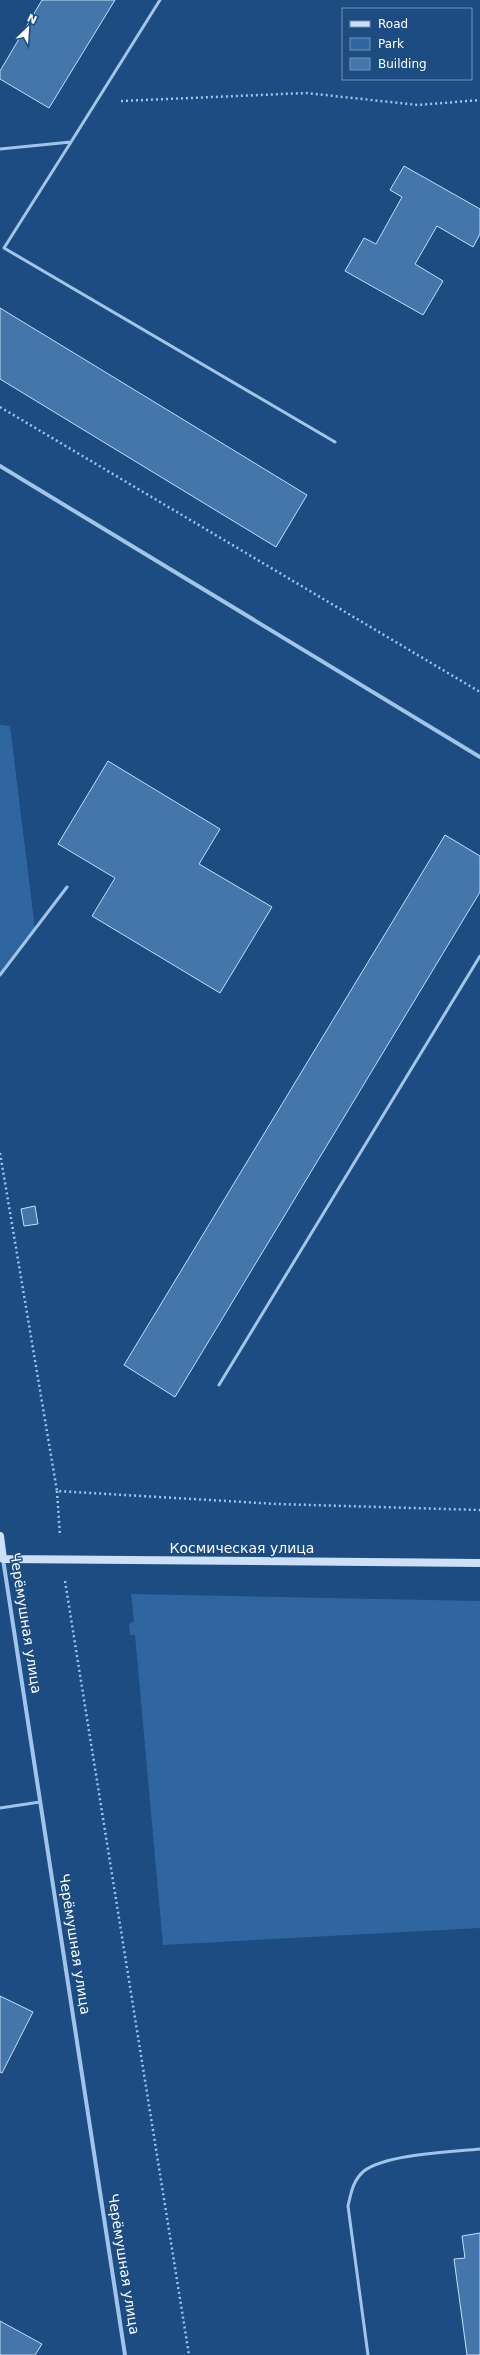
<svg xmlns="http://www.w3.org/2000/svg" width="480" height="2355" viewBox="0 0 480 2355" font-family="'DejaVu Sans',sans-serif">
	<style>
		.green { fill: #2f66a0 }
		.building { fill: #4476ab; stroke: #c5def7 }
		.lines { fill: none; stroke-linecap: round; stroke-linejoin: round }
		.path { stroke: #a1c4ea; stroke-width: 2.5; stroke-dasharray: 2 3; stroke-linecap: butt }
		.lane { stroke: #a1c4ea; stroke-width: 3 }
		.street { stroke: #a1c4ea; stroke-width: 4 }
		.secondary { stroke: #cce0f7; stroke-width: 8 }
		.labels { text-anchor: middle; stroke-width: 3; stroke-linejoin: round; paint-order: stroke }
		.street-label { font-size: 14px; fill: #fff; stroke: #1c4c82 }
	</style>
	<rect width="100%" height="100%" fill="#1c4c82"/>
	<!-- green -->
	<path class="green" d="M 0,725 L 10,726 L 35,929 L 0,975 Z
		M 131,1594 L 480,1601 L 480,1928 L 163,1945 L 135,1635 L 130,1635 L 129,1624 L 134,1621 Z"/>
	<!-- building -->
	<path class="building" d="M 42,0 L 115,0 L 49,108 L 0,79 L 0,71 Z
		M 404,166 L 480,209 L 480,234 L 473,247 L 437,226 L 415,264 L 443,281 L 423,315 L 345,271 L 364,238 L 376,244 L 402,197 L 390,190 Z
		M 0,308 L 307,495 L 276,547 L 0,379 Z
		M 108,761 L 220,829 L 199,864 L 272,907 L 220,993 L 92,916 L 115,878 L 58,844 Z
		M 445,835 L 480,856 L 480,892 L 175,1397 L 124,1365 Z
		M 35,1206 L 38,1224 L 24,1226 L 21,1209 Z
		M 0,1996 L 33,2012 L 2,2073 L 0,2072 Z
		M 480,2233 L 480,2355 L 467,2355 L 454,2259 L 465,2258 L 462,2236 Z
		M 0,2321 L 42,2344 L 35,2355 L 0,2355 Z"/>
	<g class="lines">
		<!-- path -->
		<path class="path" d="M 121,101 L 306,93 L 418,105 L 480,100
			M 0,407 L 480,692
			M 0,1153 L 57,1491 L 277,1504 L 480,1510
			M 57,1491 L 60,1536
			M 65,1581 L 189,2355"/>
		<!-- lane -->
		<path class="lane" d="M 71,142 L 4,248 L 335,442
			M 0,149 L 71,142 L 160,0
			M 0,975 L 67,887
			M 219,1385 L 480,956
			M 0,1808 L 40,1802
			M 368,2355 L 348,2206 C 351,2193 353,2180 364,2171 C 386,2154 451,2152 480,2149"/>
		<!-- street -->
		<path class="street" d="M 0,466 L 480,757
			M 3,1559 L 125,2355"/>
		<!-- secondary -->
		<path class="secondary" d="M 0,1536 L 3,1559 L 480,1563"/>
	</g>
	<g class="labels">
		<!-- street labels -->
		<g class="street-label">
			<text x="242" y="1553">Космическая улица</text>
			<text transform="translate(26 1623) rotate(81)" y="5">Черёмушная улица</text>
			<text transform="translate(75 1944) rotate(81)" y="5">Черёмушная улица</text>
			<text transform="translate(124 2264) rotate(81)" y="5">Черёмушная улица</text>
		</g>
	</g>
	<!-- legend -->
	<rect x="342" y="8" width="130" height="72" fill="#1c4c82" stroke="#7794b4"/>
	<rect x="350" y="21" width="20" height="6" fill="#cce0f7" stroke="#7794b4"/>
	<text x="378" y="28" font-size="12" fill="#ffffff">Road</text>
	<rect x="350" y="38" width="20" height="12" fill="#2f66a0" stroke="#7794b4"/>
	<text x="378" y="48" font-size="12" fill="#ffffff">Park</text>
	<rect x="350" y="58" width="20" height="12" fill="#4476ab" stroke="#7794b4"/>
	<text x="378" y="68" font-size="12" fill="#ffffff">Building</text>
	<!-- north arrow -->
	<g transform="translate(28 28) rotate(25)" stroke="#1c4c82" stroke-width="3" paint-order="stroke">
	<path d="M0-3L7 15L0 10L-7 15Z" fill="#ffffff"/>
	<text y="-6" font-size="11" font-weight="bold" text-anchor="middle" fill="#ffffff">N</text>
	</g>
</svg>
